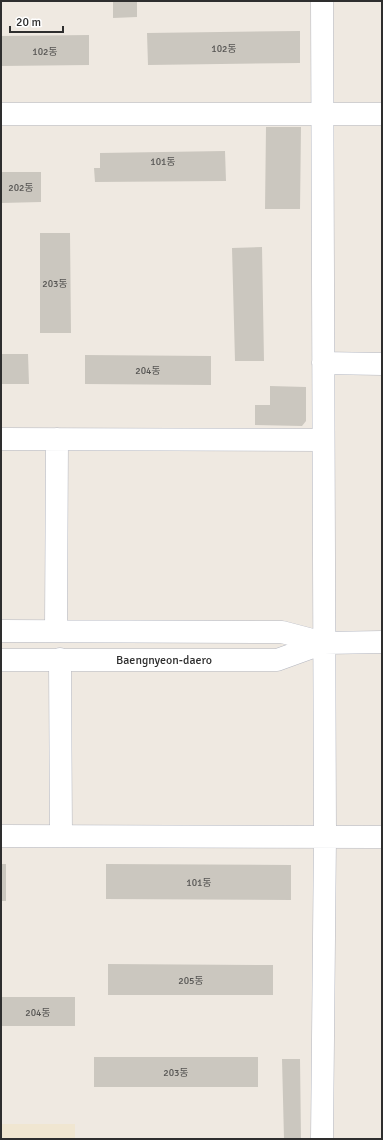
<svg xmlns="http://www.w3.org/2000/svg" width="383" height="1140" viewBox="0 0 383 1140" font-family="Signika,'Noto Sans KR',sans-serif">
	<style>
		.education { fill: #f0e6d1 }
		.building { fill: #cbc7bf }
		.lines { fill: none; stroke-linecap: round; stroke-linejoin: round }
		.minor-casing { stroke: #b4b7c1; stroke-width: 23 }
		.minor { stroke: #fff; stroke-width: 22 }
		.labels { text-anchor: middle; stroke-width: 3.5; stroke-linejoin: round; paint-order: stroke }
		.number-label { font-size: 10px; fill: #555452 }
		.street-label { font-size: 12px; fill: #2e2e2e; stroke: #fff }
	</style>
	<rect width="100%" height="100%" fill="#efe9e1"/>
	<!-- education -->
	<path class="education" d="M 1,1124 L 75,1124 L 75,1139 L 1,1139 Z"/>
	<!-- building -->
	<path class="building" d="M 113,1 L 137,1 L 137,17 L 113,18 Z
		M 300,31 L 300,63 L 148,65 L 147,33 Z
		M 89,35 L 89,65 L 1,66 L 1,36 Z
		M 266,127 L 301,127 L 300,209 L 265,209 Z
		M 225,151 L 226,181 L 95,182 L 94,168 L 100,168 L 100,153 Z
		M 1,172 L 41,172 L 41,202 L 1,203 Z
		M 40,233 L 70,233 L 71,333 L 40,333 Z
		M 262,247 L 264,361 L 235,361 L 232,248 Z
		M 1,354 L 28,354 L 29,384 L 1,384 Z
		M 85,355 L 211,356 L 211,385 L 85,384 Z
		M 270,386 L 306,387 L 306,421 L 302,426 L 255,425 L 255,405 L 270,405 Z
		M 1,864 L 6,864 L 6,901 L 1,901 Z
		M 106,864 L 291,865 L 291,900 L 106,899 Z
		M 108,964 L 273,965 L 273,995 L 108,995 Z
		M 1,997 L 75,997 L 75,1026 L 1,1026 Z
		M 94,1057 L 258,1057 L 258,1087 L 94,1087 Z
		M 282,1059 L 300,1059 L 301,1139 L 284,1139 Z"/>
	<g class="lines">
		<defs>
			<path id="minor" d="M 1,114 L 382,114
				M 323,363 L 382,364
				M 1,439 L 323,440
				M 56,630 L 57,439
				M 1,631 L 282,632 L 324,643 L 382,642
				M 60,659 L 61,836
				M 1,660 L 277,660 L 324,643
				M 1,836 L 382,837
				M 322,1139 L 325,837 L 322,1"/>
		</defs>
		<!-- minor casing -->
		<use href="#minor" class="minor-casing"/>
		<!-- minor -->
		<use href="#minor" class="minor"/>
	</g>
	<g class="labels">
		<!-- number labels -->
		<g class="number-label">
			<text x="224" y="52">102동</text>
			<text x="45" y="55">102동</text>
			<text x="163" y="165">101동</text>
			<text x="21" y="191">202동</text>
			<text x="55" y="287">203동</text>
			<text x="148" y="374">204동</text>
			<text x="199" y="886">101동</text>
			<text x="191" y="984">205동</text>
			<text x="38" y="1016">204동</text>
			<text x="176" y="1076">203동</text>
		</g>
		<!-- street labels -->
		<g class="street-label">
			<text x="164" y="664">Baengnyeon-daero</text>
		</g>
	</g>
	<!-- border -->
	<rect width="383" height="1140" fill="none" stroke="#2e2e2e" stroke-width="4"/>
	<!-- scale -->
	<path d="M10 26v6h53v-6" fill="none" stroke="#2e2e2e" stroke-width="2"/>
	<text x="16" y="26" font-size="12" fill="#2e2e2e" stroke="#ffffff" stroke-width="3" paint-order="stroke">20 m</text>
</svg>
